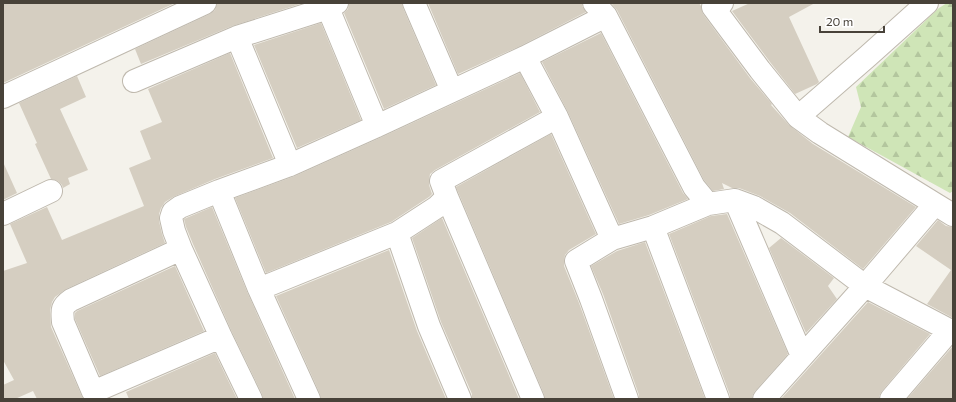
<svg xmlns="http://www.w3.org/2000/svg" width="956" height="402" viewBox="0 0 956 402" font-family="Commissioner,sans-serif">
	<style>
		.forest { fill: url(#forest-firs) }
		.building { fill: #d5cec1 }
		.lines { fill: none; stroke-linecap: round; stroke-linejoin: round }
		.minor-casing { stroke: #bfb9ae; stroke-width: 24 }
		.minor { stroke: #fff; stroke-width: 22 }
	</style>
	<defs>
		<pattern id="forest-firs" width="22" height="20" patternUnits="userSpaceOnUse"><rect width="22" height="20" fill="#cfe5b7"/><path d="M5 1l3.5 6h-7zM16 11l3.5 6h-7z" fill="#b3c69e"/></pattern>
	</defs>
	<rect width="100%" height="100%" fill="#f4f2eb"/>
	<!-- forest -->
	<path class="forest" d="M 947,3 L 953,3 L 953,191 L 950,193 L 848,137 L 861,107 L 856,87 L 939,8 Z"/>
	<!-- building -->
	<path class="building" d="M 3,3 L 175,3 L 3,83 Z
		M 217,3 L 303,3 L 232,26 L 141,64 L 135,49 L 210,14 L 215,10 Z
		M 349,3 L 402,3 L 403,8 L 436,85 L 384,109 L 344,13 L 348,9 Z
		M 428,3 L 582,3 L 582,6 L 586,12 L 520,46 L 458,74 Z
		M 611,3 L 699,3 L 701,6 L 703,14 L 750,78 L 772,104 L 771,105 L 789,125 L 813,144 L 916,207 L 863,269 L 790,213 L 760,196 L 739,188 L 732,188 L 722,183 L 724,189 L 713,191 L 704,180 L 617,10 Z
		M 750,3 L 815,3 L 789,17 L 819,82 L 817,84 L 795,94 L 770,62 L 732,11 Z
		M 321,23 L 361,120 L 297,148 L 254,45 Z
		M 601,33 L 683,193 L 688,199 L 649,215 L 619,224 L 568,112 L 542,62 Z
		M 230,53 L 273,158 L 215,179 L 173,197 L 165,202 L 161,208 L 159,214 L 159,221 L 162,234 L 165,243 L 66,289 L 55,297 L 52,302 L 50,310 L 51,327 L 83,399 L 37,399 L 33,391 L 15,399 L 3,399 L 3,385 L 14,380 L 3,360 L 3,271 L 27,263 L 10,224 L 47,207 L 62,240 L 144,206 L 129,168 L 151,159 L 140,131 L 162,122 L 148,89 Z
		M 520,73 L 540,112 L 435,170 L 430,174 L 429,180 L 429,185 L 432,194 L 429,197 L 391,222 L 266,273 L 235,198 L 295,176 L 382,137 Z
		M 77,76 L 86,97 L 60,109 L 88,170 L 68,178 L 70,184 L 63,188 L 62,185 L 58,181 L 51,179 L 35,144 L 37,143 L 19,103 Z
		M 551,134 L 596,234 L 569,250 L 565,255 L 564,260 L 564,266 L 579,303 L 614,399 L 545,399 L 544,394 L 456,187 Z
		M 3,162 L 17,193 L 3,200 Z
		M 212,207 L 248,294 L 295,399 L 263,399 L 262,394 L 232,332 L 193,244 L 186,227 L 184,219 Z
		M 727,214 L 788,354 L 755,391 L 752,396 L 752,399 L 730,399 L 730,395 L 669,234 L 711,216 Z
		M 442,218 L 519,399 L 472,399 L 472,394 L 441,322 L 412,238 Z
		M 938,220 L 946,226 L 953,227 L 953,318 L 927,304 L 951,270 L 916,246 Z
		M 781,238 L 834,278 L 828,286 L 837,299 L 806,333 L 769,248 Z
		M 645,242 L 705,399 L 639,399 L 639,395 L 603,294 L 591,266 L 617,251 Z
		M 389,250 L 417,331 L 446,399 L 321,399 L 320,394 L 276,296 Z
		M 175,266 L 204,331 L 100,376 L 75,319 L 75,313 L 77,311 Z
		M 868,302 L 930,334 L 882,391 L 879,396 L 879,399 L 781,399 Z
		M 953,346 L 953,399 L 907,399 Z
		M 215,353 L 237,399 L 129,399 L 126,392 Z"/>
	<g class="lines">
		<defs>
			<path id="minor" d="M 414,3 L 452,91
				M 722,3 L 713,7 L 760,70 L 798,117 L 820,133 L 935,204 L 953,215
				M 328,8 L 377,126
				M 606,16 L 694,187 L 708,204 L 735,200 L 754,207 L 782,223 L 865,286 L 935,204
				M 237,37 L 290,165
				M 525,57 L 606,16 L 594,3
				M 134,81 L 237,37 L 328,8 L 337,3
				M 3,97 L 205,3
				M 798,117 L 868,56 L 927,3
				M 219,191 L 180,207 L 173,212 L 171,218 L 174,231 L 181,249 L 71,300 C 61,307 62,310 63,322 L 93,392 L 221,337
				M 447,197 L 533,399
				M 735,200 L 802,356
				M 3,214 L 51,191
				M 653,227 L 718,399
				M 397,233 L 437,207 L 447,197 L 441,181 L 557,117
				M 612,239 L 653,227 L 708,204
				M 181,249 L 221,337 L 251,399
				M 259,289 L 397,233 L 429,326 L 460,399
				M 309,399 L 259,289 L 219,191 L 290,165 L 377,126 L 525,57 L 557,117 L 612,239 L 576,261 L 591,299 L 627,399
				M 764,399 L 865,286 L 953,332
				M 891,399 L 950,330"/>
		</defs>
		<!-- minor casing -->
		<use href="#minor" class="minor-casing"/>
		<!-- minor -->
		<use href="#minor" class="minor"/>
	</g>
	<!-- border -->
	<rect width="956" height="402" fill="none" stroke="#484239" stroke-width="8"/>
	<!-- scale -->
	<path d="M820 26v6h64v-6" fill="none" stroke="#484239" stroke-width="2"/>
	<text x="826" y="26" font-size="12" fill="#484239" stroke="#ffffff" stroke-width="3" paint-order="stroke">20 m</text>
</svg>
